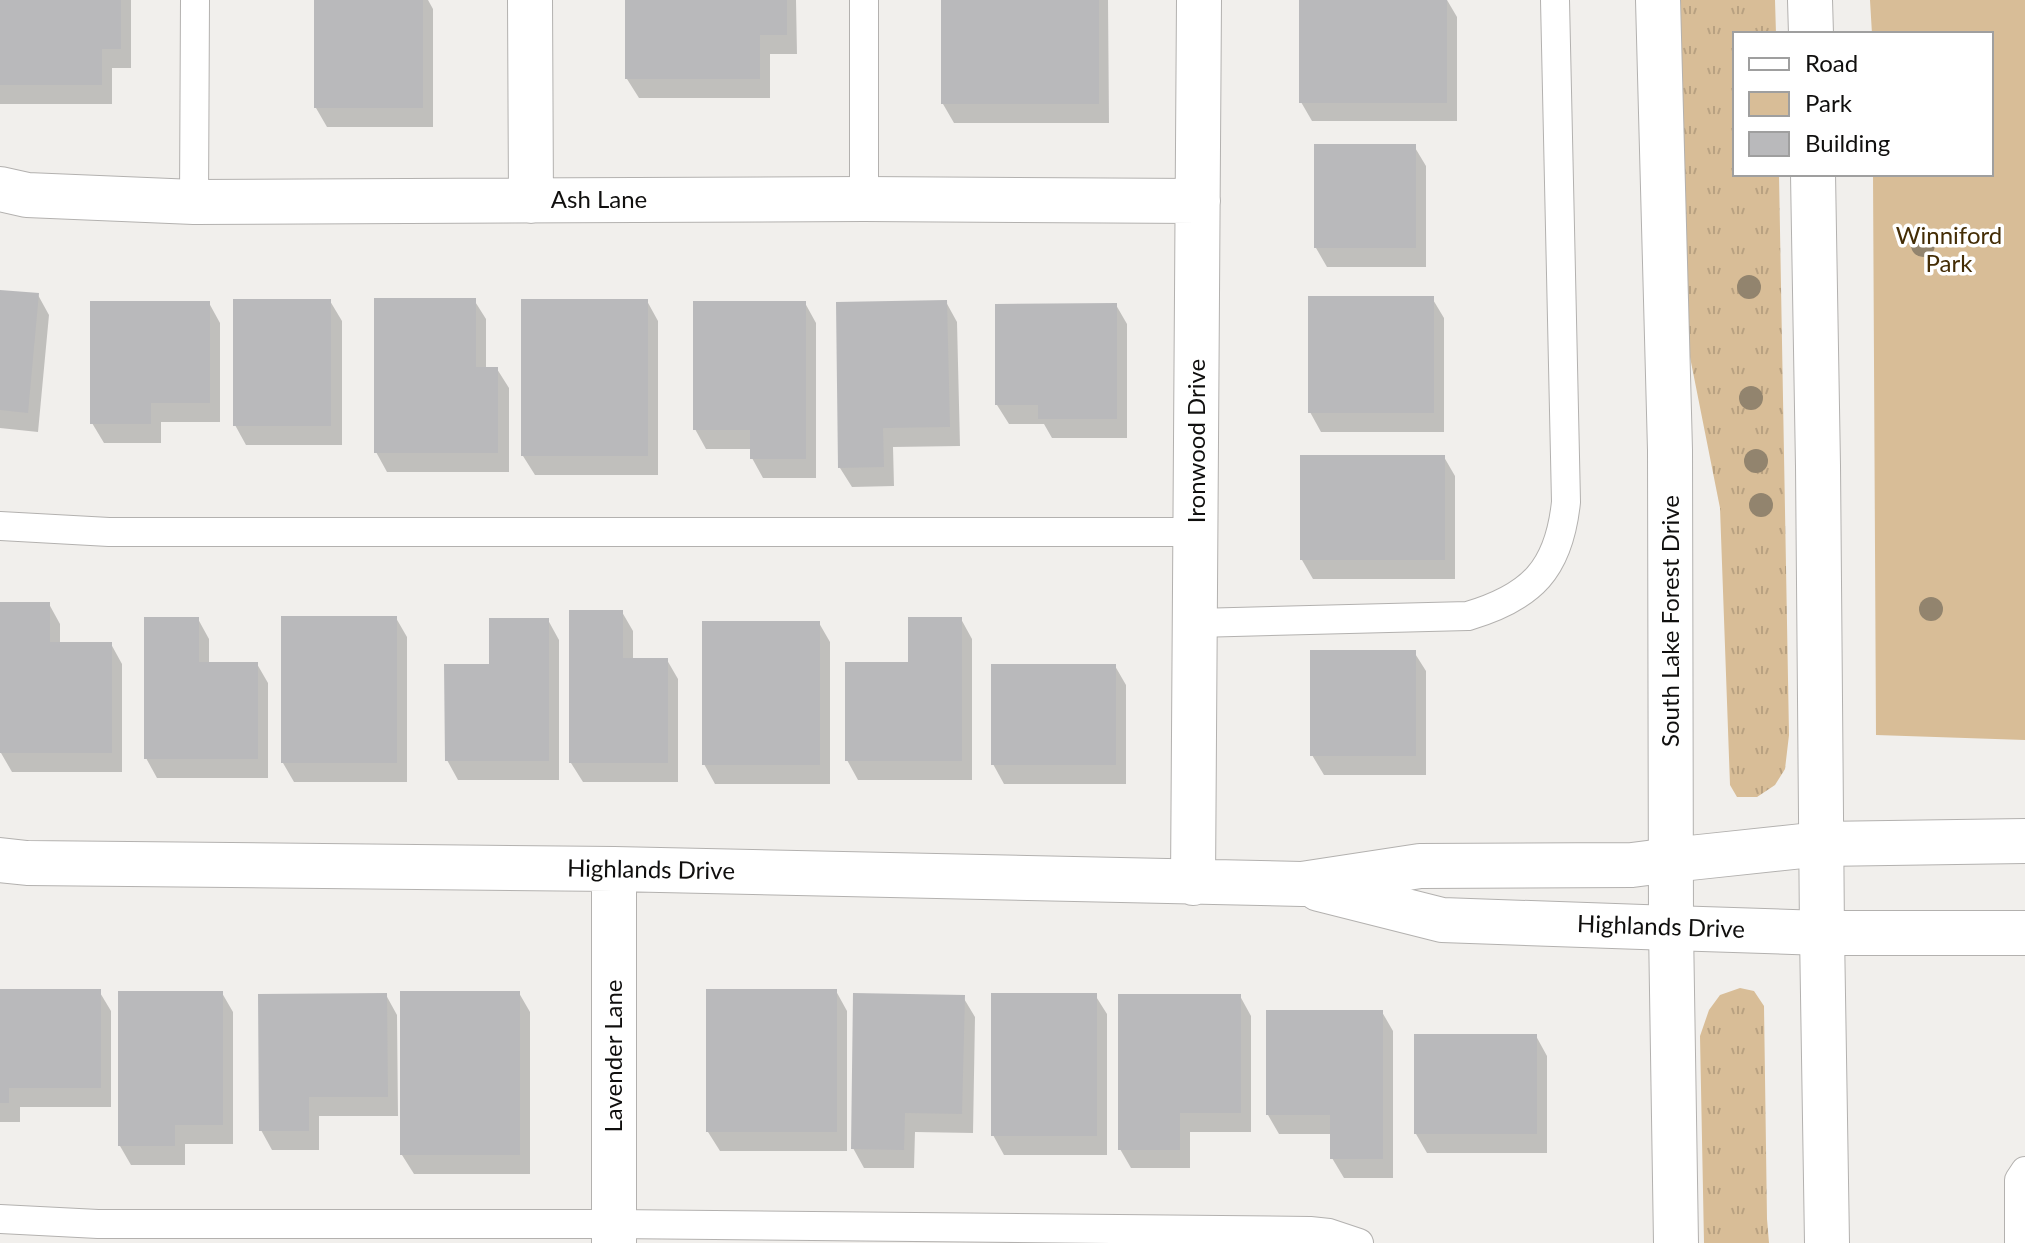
<svg xmlns="http://www.w3.org/2000/svg" width="2025" height="1243" viewBox="0 0 2025 1243" font-family="Lato,sans-serif">
	<style>
		.grass { fill: url(#grass-tufts) }
		.park { fill: #d8bd97 }
		.shadow { fill: #0003 }
		.building { fill: #b9b9bb }
		.lines { fill: none; stroke-linecap: round; stroke-linejoin: round }
		.service-casing { stroke: #b3b1af; stroke-width: 30 }
		.minor-casing { stroke: #b3b1af; stroke-width: 46 }
		.tertiary-casing { stroke: #b3b1af; stroke-width: 46 }
		.secondary-casing { stroke: #b3b1af; stroke-width: 46 }
		.service { stroke: #fff; stroke-width: 28 }
		.minor { stroke: #fff; stroke-width: 44 }
		.tertiary { stroke: #fff; stroke-width: 44 }
		.secondary { stroke: #fff; stroke-width: 44 }
		.tree { fill: #92846e }
		.labels { text-anchor: middle; stroke-width: 7; stroke-linejoin: round; paint-order: stroke }
		.street-label { font-size: 24px; fill: #100f0e; stroke: #fff }
		.park-label { font-size: 24px; fill: #442d06; stroke: #fff }
	</style>
	<defs>
		<pattern id="grass-tufts" width="24" height="20" patternUnits="userSpaceOnUse" patternTransform="scale(2)"><rect width="24" height="20" fill="#d8bd97"/><path d="M3 7l-1-3M5 7V3M7 7l1-3M15 17l-1-3M17 17v-4M19 17l1-3" fill="none" stroke="#b8a181"/></pattern>
	</defs>
	<rect width="100%" height="100%" fill="#f1efec"/>
	<!-- grass -->
	<path class="grass" d="M 1680,0 L 1775,0 L 1776,34 L 1735,34 L 1735,174 L 1779,174 L 1789,735 L 1785,769 L 1775,785 L 1757,797 L 1737,797 L 1730,785 L 1720,508 L 1690,357 L 1684,214 Z
		M 1740,988 L 1754,991 L 1764,1006 L 1767,1219 L 1769,1243 L 1704,1243 L 1700,1036 L 1709,1010 L 1720,995 Z"/>
	<!-- park -->
	<path class="park" d="M 1870,0 L 2025,0 L 2025,740 L 1876,735 L 1873,174 L 1991,174 L 1991,34 L 1872,34 Z"/>
	<!-- shadow -->
	<path class="shadow" d="M 0,0 L 131,0 L 131,68 L 112,68 L 112,104 L 0,104 Z
		M 316,0 L 428,0 L 433,9 L 433,127 L 327,127 L 316,108 Z
		M 627,0 L 796,0 L 797,54 L 770,54 L 770,98 L 639,98 L 627,79 Z
		M 943,0 L 1108,0 L 1109,123 L 954,123 L 943,104 Z
		M 1301,0 L 1447,0 L 1457,17 L 1457,121 L 1312,121 L 1301,102 Z
		M 1414,146 L 1426,166 L 1426,267 L 1327,267 L 1316,248 Z
		M 0,292 L 38,295 L 49,315 L 38,432 L 0,428 Z
		M 1432,298 L 1444,318 L 1444,432 L 1321,432 L 1310,412 Z
		M 474,300 L 486,319 L 486,369 L 497,369 L 509,388 L 509,472 L 387,472 L 376,452 Z
		M 330,301 L 342,321 L 342,445 L 246,445 L 235,425 Z
		M 647,301 L 658,321 L 658,475 L 535,475 L 523,456 Z
		M 946,302 L 957,322 L 960,446 L 893,447 L 894,486 L 852,487 L 840,468 Z
		M 209,303 L 220,323 L 220,422 L 161,422 L 161,443 L 104,443 L 92,423 Z
		M 805,303 L 816,323 L 816,478 L 763,478 L 752,458 L 752,449 L 706,449 L 695,429 Z
		M 1116,305 L 1127,324 L 1127,438 L 1052,438 L 1044,424 L 1009,424 L 997,405 Z
		M 1444,457 L 1455,476 L 1455,579 L 1313,579 L 1302,560 Z
		M 49,604 L 60,624 L 60,644 L 111,644 L 122,664 L 122,772 L 12,772 L 1,753 Z
		M 622,612 L 633,631 L 633,660 L 667,660 L 678,679 L 678,782 L 583,782 L 571,763 Z
		M 396,618 L 407,637 L 407,782 L 294,782 L 283,763 Z
		M 198,619 L 209,639 L 209,664 L 257,664 L 268,683 L 268,778 L 157,778 L 146,758 Z
		M 961,619 L 972,639 L 972,780 L 858,780 L 847,760 L 910,664 Z
		M 548,620 L 559,640 L 559,780 L 458,780 L 447,760 Z
		M 819,623 L 830,642 L 830,784 L 715,784 L 704,764 Z
		M 1414,652 L 1426,671 L 1426,775 L 1324,775 L 1312,755 Z
		M 1115,666 L 1126,685 L 1126,784 L 1004,784 L 993,764 Z
		M 0,991 L 99,991 L 111,1011 L 111,1107 L 20,1107 L 20,1122 L 0,1122 Z
		M 836,991 L 847,1011 L 847,1151 L 720,1151 L 708,1132 Z
		M 222,993 L 233,1012 L 233,1144 L 185,1144 L 185,1165 L 131,1165 L 120,1146 Z
		M 519,993 L 530,1012 L 530,1174 L 414,1174 L 402,1155 Z
		M 386,995 L 397,1015 L 398,1116 L 319,1116 L 319,1150 L 272,1150 L 261,1130 Z
		M 1095,995 L 1107,1014 L 1107,1155 L 1004,1155 L 993,1135 Z
		M 1240,996 L 1251,1016 L 1251,1132 L 1190,1132 L 1190,1168 L 1131,1168 L 1120,1149 Z
		M 963,997 L 975,1017 L 973,1133 L 915,1132 L 914,1168 L 864,1168 L 853,1148 Z
		M 1382,1012 L 1393,1031 L 1393,1178 L 1344,1178 L 1332,1158 L 1332,1134 L 1279,1134 L 1268,1115 Z
		M 1536,1036 L 1547,1056 L 1547,1153 L 1427,1153 L 1416,1134 Z"/>
	<!-- building -->
	<path class="building" d="M 0,0 L 121,0 L 121,49 L 102,49 L 102,85 L 0,85 Z
		M 314,0 L 423,0 L 423,108 L 314,108 Z
		M 625,0 L 787,0 L 787,35 L 760,35 L 760,79 L 625,79 Z
		M 941,0 L 1099,0 L 1099,104 L 941,104 Z
		M 1299,0 L 1447,0 L 1447,103 L 1299,103 Z
		M 1314,144 L 1416,144 L 1416,248 L 1314,248 Z
		M 0,290 L 39,293 L 28,413 L 0,410 Z
		M 1308,296 L 1434,296 L 1434,413 L 1308,413 Z
		M 374,298 L 476,298 L 476,367 L 498,367 L 498,453 L 374,453 Z
		M 233,299 L 331,299 L 331,426 L 233,426 Z
		M 521,299 L 648,299 L 648,456 L 521,456 Z
		M 947,300 L 950,427 L 883,428 L 884,467 L 838,468 L 836,302 Z
		M 90,301 L 210,301 L 210,403 L 151,403 L 151,424 L 90,424 Z
		M 693,301 L 806,301 L 806,459 L 750,459 L 750,430 L 693,430 Z
		M 1117,303 L 1117,419 L 1038,419 L 1038,405 L 995,405 L 995,304 Z
		M 1300,455 L 1445,455 L 1445,560 L 1300,560 Z
		M 0,602 L 50,602 L 50,642 L 112,642 L 112,753 L 0,753 Z
		M 569,610 L 623,610 L 623,658 L 668,658 L 668,763 L 569,763 Z
		M 281,616 L 397,616 L 397,763 L 281,763 Z
		M 144,617 L 199,617 L 199,662 L 258,662 L 258,759 L 144,759 Z
		M 908,617 L 962,617 L 962,761 L 845,761 L 845,662 L 908,662 Z
		M 489,618 L 549,618 L 549,761 L 445,761 L 444,664 L 489,664 Z
		M 702,621 L 820,621 L 820,765 L 702,765 Z
		M 1310,650 L 1416,650 L 1416,756 L 1310,756 Z
		M 991,664 L 1116,664 L 1116,765 L 991,765 Z
		M 0,989 L 101,989 L 101,1088 L 9,1088 L 9,1103 L 0,1103 Z
		M 706,989 L 837,989 L 837,1132 L 706,1132 Z
		M 118,991 L 223,991 L 223,1125 L 175,1125 L 175,1146 L 118,1146 Z
		M 400,991 L 520,991 L 520,1155 L 400,1155 Z
		M 387,993 L 388,1097 L 309,1097 L 309,1131 L 259,1131 L 258,994 Z
		M 853,993 L 965,995 L 962,1114 L 905,1113 L 904,1150 L 851,1149 Z
		M 991,993 L 1097,993 L 1097,1136 L 991,1136 Z
		M 1118,994 L 1241,994 L 1241,1113 L 1180,1113 L 1180,1150 L 1118,1150 Z
		M 1266,1010 L 1383,1010 L 1383,1159 L 1330,1159 L 1330,1115 L 1266,1115 Z
		M 1414,1034 L 1537,1034 L 1537,1134 L 1414,1134 Z"/>
	<g class="lines">
		<defs>
			<path id="service" d="M 864,199 L 864,0
				M 194,202 L 195,0
				M 0,526 L 109,532 L 1196,532
				M 1196,623 L 1468,616 C 1532,597 1559,569 1566,502 L 1555,0
				M 0,1219 L 98,1224 L 614,1224 L 1310,1231 L 1329,1233 L 1359,1243
				M 2019,1243 L 2019,1180 L 2025,1171"/>
			<path id="minor" d="M 530,0 L 531,201
				M 0,189 L 27,195 L 194,202 L 864,199 L 1198,201
				M 0,860 L 27,863 L 614,869 L 1302,884 L 1420,866 L 1632,865 L 1671,860
				M 614,869 L 614,1243
				M 1193,883 L 1199,0
				M 1319,889 L 1442,920 L 1671,928"/>
			<path id="tertiary" d="M 1671,860 L 1821,844 L 2025,841
				M 1671,928 L 1822,933 L 2025,933"/>
			<path id="secondary" d="M 1658,0 L 1670,450 L 1671,928 L 1676,1243
				M 1810,0 L 1811,34
				M 1813,174 L 1818,466 L 1822,933 L 1827,1243"/>
		</defs>
		<!-- service casing -->
		<use href="#service" class="service-casing"/>
		<!-- minor casing -->
		<use href="#minor" class="minor-casing"/>
		<!-- tertiary casing -->
		<use href="#tertiary" class="tertiary-casing"/>
		<!-- secondary casing -->
		<use href="#secondary" class="secondary-casing"/>
		<!-- service -->
		<use href="#service" class="service"/>
		<!-- minor -->
		<use href="#minor" class="minor"/>
		<!-- tertiary -->
		<use href="#tertiary" class="tertiary"/>
		<!-- secondary -->
		<use href="#secondary" class="secondary"/>
	</g>
	<!-- trees -->
	<g class="tree">
		<circle cx="1923" cy="245" r="12"/>
		<circle cx="1749" cy="287" r="12"/>
		<circle cx="1751" cy="398" r="12"/>
		<circle cx="1756" cy="461" r="12"/>
		<circle cx="1761" cy="505" r="12"/>
		<circle cx="1931" cy="609" r="12"/>
	</g>
	<g class="labels">
		<!-- street labels -->
		<g class="street-label">
			<text x="599" y="208">Ash Lane</text>
			<text transform="translate(1197 441) rotate(-90)" y="8">Ironwood Drive</text>
			<text transform="translate(1671 621) rotate(-90)" y="8">South Lake Forest Drive</text>
			<text transform="translate(651 870) rotate(1)" y="8">Highlands Drive</text>
			<text transform="translate(1661 927) rotate(2)" y="8">Highlands Drive</text>
			<text transform="translate(614 1056) rotate(-90)" y="8">Lavender Lane</text>
		</g>
		<!-- park labels -->
		<g class="park-label">
			<text x="1949" y="244">Winniford<tspan x="1949" dy="28">Park</tspan></text>
		</g>
	</g>
	<!-- legend -->
	<rect x="1733" y="32" width="260" height="144" fill="#ffffff" stroke="#9f9f9f" stroke-width="2"/>
	<rect x="1749" y="58" width="40" height="12" fill="#ffffff" stroke="#9f9f9f" stroke-width="2"/>
	<text x="1805" y="72" font-size="24" fill="#100f0e">Road</text>
	<rect x="1749" y="92" width="40" height="24" fill="#d8bd97" stroke="#9f9f9f" stroke-width="2"/>
	<text x="1805" y="112" font-size="24" fill="#100f0e">Park</text>
	<rect x="1749" y="132" width="40" height="24" fill="#b9b9bb" stroke="#9f9f9f" stroke-width="2"/>
	<text x="1805" y="152" font-size="24" fill="#100f0e">Building</text>
</svg>
